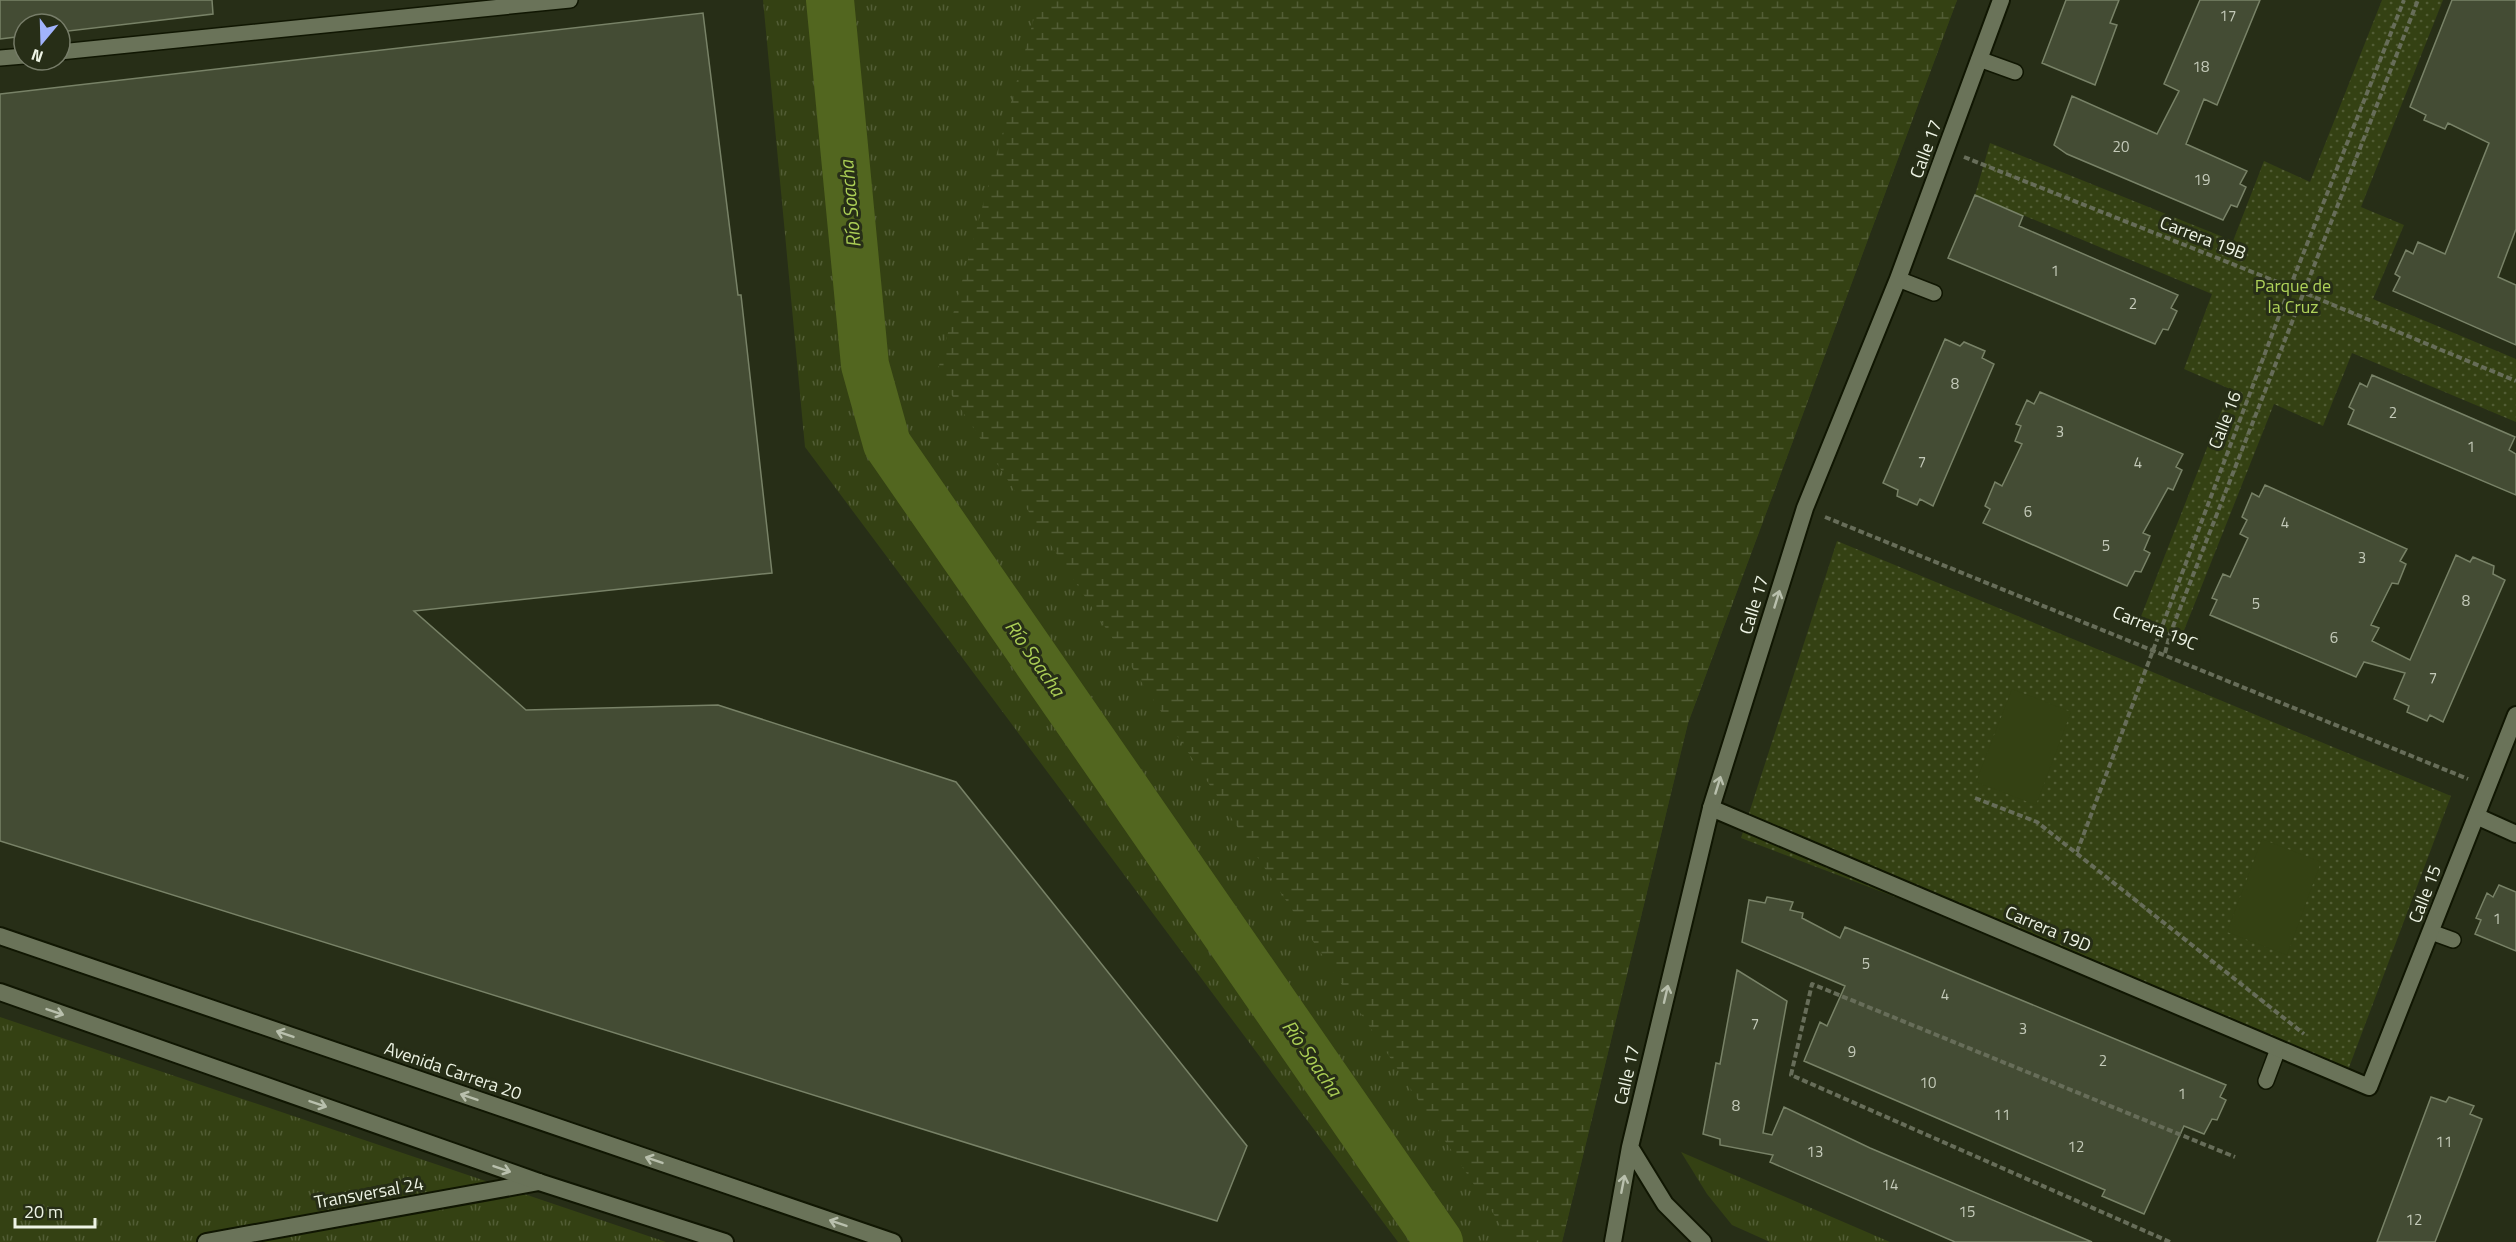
<svg xmlns="http://www.w3.org/2000/svg" width="2516" height="1242" viewBox="0 0 2516 1242" font-family="'Titillium Web',sans-serif">
	<style>
		.grass { fill: url(#grass-tufts) }
		.wetland { fill: url(#wetland-marsh) }
		.park { fill: url(#park-dots) }
		.pitch { fill: #344113 }
		.lines { fill: none; stroke-linecap: round; stroke-linejoin: round }
		.river { stroke: #52661f; stroke-width: 48 }
		.building { fill: #444c34; stroke: #788267; stroke-width: 1.5 }
		.service-casing { stroke: #101602; stroke-width: 18 }
		.minor-casing { stroke: #101602; stroke-width: 20 }
		.tertiary-casing { stroke: #101602; stroke-width: 20 }
		.path { stroke: #676d59; stroke-width: 4; stroke-dasharray: 6 3; stroke-linecap: butt }
		.service { stroke: #6a7359; stroke-width: 15 }
		.minor { stroke: #6a7359; stroke-width: 16 }
		.tertiary { stroke: #6a7359; stroke-width: 16 }
		.oneway { stroke: #b9c0ad }
		.labels { text-anchor: middle; stroke-width: 6; stroke-linejoin: round; paint-order: stroke }
		.number-label { font-size: 15px; fill: #c4cab9 }
		.street-label { font-size: 18px; fill: #eef4e5; stroke: #272e17 }
		.park-label { font-size: 18px; fill: #afd25a; stroke: #272e17 }
		.water-label { font-size: 20px; font-style: italic; fill: #abce55; stroke: #272e17 }
	</style>
	<defs>
		<pattern id="grass-tufts" width="24" height="20" patternUnits="userSpaceOnUse" patternTransform="scale(1.5)"><rect width="24" height="20" fill="#344113"/><path d="M3 7l-1-3M5 7V3M7 7l1-3M15 17l-1-3M17 17v-4M19 17l1-3" fill="none" stroke="#525d35"/></pattern>
		<pattern id="wetland-marsh" width="20" height="14" patternUnits="userSpaceOnUse" patternTransform="scale(1.5)"><rect width="20" height="14" fill="#344113"/><path d="M1 5h8M5 5V1M11 12h8M15 12V8" fill="none" stroke="#525d35"/></pattern>
		<pattern id="park-dots" width="8" height="8" patternUnits="userSpaceOnUse" patternTransform="scale(1.5)"><rect width="8" height="8" fill="#344113"/><path d="M2 2h.1M6 6h.1" fill="none" stroke="#525d35" stroke-width="1.8" stroke-linecap="round"/></pattern>
	</defs>
	<rect width="100%" height="100%" fill="#272e17"/>
	<!-- grass -->
	<path class="grass" d="M 763,0 L 1957,0 L 1688,723 L 1562,1242 L 1398,1242 L 805,447 Z
		M 0,1017 L 666,1242 L 0,1242 Z
		M 1681,1152 L 1890,1242 L 1770,1242 L 1732,1225 L 1707,1194 Z"/>
	<!-- wetland -->
	<path class="wetland" d="M 1046,0 L 1957,0 L 1688,723 L 1562,1242 L 1512,1242 L 937,373 L 1034,18 Z"/>
	<!-- park -->
	<path class="park" d="M 2382,0 L 2443,0 L 2361,207 L 2404,225 L 2373,299 L 2516,359 L 2516,422 L 2352,353 L 2323,426 L 2274,404 L 2181,638 L 2140,619 L 2230,389 L 2184,369 L 2212,294 L 1975,195 L 1990,143 L 2233,241 L 2264,161 L 2310,182 Z
		M 1837,541 L 2451,796 L 2348,1070 L 1741,838 Z"/>
	<!-- pitch -->
	<path class="pitch" d="M 2012,689 L 2071,712 L 2036,805 L 1976,782 Z
		M 2262,839 L 2321,862 L 2287,955 L 2227,932 Z"/>
	<g class="lines">
		<!-- river -->
		<path class="river" d="M 830,0 L 865,365 L 887,444 L 1439,1242"/>
	</g>
	<!-- building -->
	<path class="building" d="M 0,0 L 212,0 L 213,14 L 60,32 L 60,24 L 24,24 L 24,36 L 0,39 Z
		M 2066,0 L 2119,0 L 2110,23 L 2117,25 L 2095,85 L 2042,63 Z
		M 2200,0 L 2260,0 L 2217,105 L 2204,99 L 2186,144 L 2247,171 L 2240,184 L 2246,187 L 2237,207 L 2231,205 L 2223,220 L 2067,154 L 2054,145 L 2072,96 L 2157,134 L 2179,91 L 2164,84 Z
		M 2452,0 L 2516,0 L 2516,229 L 2498,277 L 2516,285 L 2516,345 L 2393,291 L 2400,277 L 2395,274 L 2406,250 L 2413,254 L 2418,242 L 2445,254 L 2489,143 L 2448,123 L 2445,129 L 2424,120 L 2426,115 L 2410,107 Z
		M 703,13 L 738,295 L 741,295 L 772,573 L 414,611 L 526,710 L 718,705 L 956,782 L 1247,1146 L 1217,1221 L 0,841 L 0,94 Z
		M 1975,195 L 2023,216 L 2019,226 L 2178,295 L 2171,308 L 2177,311 L 2168,330 L 2163,329 L 2155,344 L 1948,258 Z
		M 1945,339 L 1960,346 L 1964,342 L 1985,351 L 1982,358 L 1994,364 L 1933,506 L 1920,499 L 1917,505 L 1897,496 L 1898,490 L 1883,483 Z
		M 2372,375 L 2515,437 L 2509,450 L 2516,454 L 2516,495 L 2348,424 L 2354,410 L 2349,407 L 2360,383 L 2367,387 Z
		M 2040,392 L 2183,454 L 2176,467 L 2182,470 L 2173,490 L 2168,488 L 2143,533 L 2150,536 L 2144,550 L 2150,553 L 2141,572 L 2135,571 L 2127,586 L 1983,523 L 1990,509 L 1985,506 L 1995,482 L 2002,486 L 2022,444 L 2015,441 L 2021,426 L 2016,424 L 2027,400 L 2034,404 Z
		M 2265,485 L 2407,549 L 2400,561 L 2406,564 L 2398,584 L 2392,583 L 2371,625 L 2379,628 L 2372,641 L 2410,660 L 2456,555 L 2470,562 L 2473,557 L 2494,566 L 2493,574 L 2505,580 L 2443,722 L 2430,715 L 2427,721 L 2407,712 L 2409,706 L 2394,699 L 2405,673 L 2364,662 L 2356,677 L 2210,615 L 2217,600 L 2212,598 L 2223,574 L 2230,577 L 2248,538 L 2240,534 L 2247,520 L 2242,517 L 2252,493 L 2259,497 Z
		M 2499,885 L 2516,892 L 2516,951 L 2475,934 L 2481,920 L 2476,918 L 2487,893 L 2493,897 Z
		M 1767,897 L 1793,902 L 1790,910 L 1803,913 L 1802,918 L 1840,938 L 1845,927 L 2226,1085 L 2220,1097 L 2226,1100 L 2217,1120 L 2212,1119 L 2204,1134 L 2184,1126 L 2144,1214 L 2102,1196 L 2105,1190 L 1804,1061 L 1820,1022 L 1827,1026 L 1845,986 L 1742,942 L 1749,900 L 1765,903 Z
		M 1737,970 L 1787,1001 L 1763,1133 L 1772,1135 L 1784,1107 L 1870,1148 L 2092,1242 L 1955,1242 L 1770,1162 L 1773,1155 L 1720,1145 L 1720,1139 L 1703,1134 L 1716,1063 L 1720,1064 Z
		M 2431,1097 L 2446,1102 L 2449,1097 L 2474,1106 L 2470,1114 L 2482,1119 L 2457,1185 L 2435,1242 L 2377,1242 Z"/>
	<g class="lines">
		<defs>
			<path id="service" d="M 60,52 L 570,0
				M 0,58 L 24,56
				M 1979,59 L 2015,72
				M 1898,279 L 1934,293
				M 2431,932 L 2453,940
				M 2266,1081 L 2278,1049"/>
			<path id="minor" d="M 1711,808 L 2369,1087 L 2516,715
				M 2476,816 L 2516,834
				M 206,1242 L 539,1182"/>
			<path id="tertiary" d="M 0,936 L 893,1242
				M 0,992 L 539,1182 L 725,1242
				M 1630,1147 L 1665,1204 L 1703,1242
				M 1613,1242 L 1630,1147 L 1711,808 L 1805,508 L 1898,279 L 2001,0"/>
		</defs>
		<!-- service casing -->
		<use href="#service" class="service-casing"/>
		<!-- minor casing -->
		<use href="#minor" class="minor-casing"/>
		<!-- tertiary casing -->
		<use href="#tertiary" class="tertiary-casing"/>
		<!-- path -->
		<path class="path" d="M 1964,157 L 2290,287 L 2516,381
			M 1825,517 L 2468,779
			M 2165,653 L 2170,634 L 2418,0
			M 1975,798 L 2037,822 L 2304,1034
			M 2077,852 L 2290,287 L 2404,0
			M 2170,1242 L 1791,1075 L 1812,984 L 2235,1157"/>
		<!-- service -->
		<use href="#service" class="service"/>
		<!-- minor -->
		<use href="#minor" class="minor"/>
		<!-- tertiary -->
		<use href="#tertiary" class="tertiary"/>
	</g>
	<!-- one-way arrows -->
	<defs><path id="oneway-shaft" d="M-6 0H5M1.5-3L5.5 0L1.5 3" fill="none" stroke-width="1.6" stroke-linecap="round" stroke-linejoin="round" transform="scale(1.5)"/></defs>
	<g class="oneway">
		<use href="#oneway-shaft" transform="translate(1777 599) rotate(-73)"/>
		<use href="#oneway-shaft" transform="translate(1718 785) rotate(-73)"/>
		<use href="#oneway-shaft" transform="translate(1666 994) rotate(-77)"/>
		<use href="#oneway-shaft" transform="translate(55 1012) rotate(19)"/>
		<use href="#oneway-shaft" transform="translate(285 1034) rotate(-161)"/>
		<use href="#oneway-shaft" transform="translate(469 1097) rotate(-161)"/>
		<use href="#oneway-shaft" transform="translate(318 1104) rotate(19)"/>
		<use href="#oneway-shaft" transform="translate(654 1160) rotate(-161)"/>
		<use href="#oneway-shaft" transform="translate(502 1169) rotate(19)"/>
		<use href="#oneway-shaft" transform="translate(1623 1184) rotate(-79)"/>
		<use href="#oneway-shaft" transform="translate(838 1223) rotate(-161)"/>
	</g>
	<g class="labels">
		<!-- number labels -->
		<g class="number-label">
			<text x="2228" y="21">17</text>
			<text x="2201" y="72">18</text>
			<text x="2121" y="152">20</text>
			<text x="2202" y="185">19</text>
			<text x="2055" y="276">1</text>
			<text x="2133" y="309">2</text>
			<text x="1955" y="389">8</text>
			<text x="2393" y="418">2</text>
			<text x="2060" y="437">3</text>
			<text x="2471" y="452">1</text>
			<text x="1922" y="467">7</text>
			<text x="2138" y="468">4</text>
			<text x="2028" y="517">6</text>
			<text x="2285" y="528">4</text>
			<text x="2106" y="551">5</text>
			<text x="2362" y="563">3</text>
			<text x="2466" y="606">8</text>
			<text x="2256" y="609">5</text>
			<text x="2334" y="643">6</text>
			<text x="2433" y="683">7</text>
			<text x="2497" y="924">1</text>
			<text x="1866" y="969">5</text>
			<text x="1945" y="1000">4</text>
			<text x="1755" y="1029">7</text>
			<text x="2023" y="1034">3</text>
			<text x="1852" y="1057">9</text>
			<text x="2103" y="1066">2</text>
			<text x="1928" y="1088">10</text>
			<text x="2182" y="1099">1</text>
			<text x="1736" y="1111">8</text>
			<text x="2002" y="1120">11</text>
			<text x="2444" y="1147">11</text>
			<text x="2076" y="1152">12</text>
			<text x="1815" y="1157">13</text>
			<text x="1890" y="1190">14</text>
			<text x="1967" y="1217">15</text>
			<text x="2414" y="1225">12</text>
		</g>
		<!-- street labels -->
		<g class="street-label">
			<text transform="translate(1926 149) rotate(-70)" y="6">Calle 17</text>
			<text transform="translate(2203 238) rotate(21)" y="6">Carrera 19B</text>
			<text transform="translate(2225 420) rotate(-69)" y="6">Calle 16</text>
			<text transform="translate(1754 605) rotate(-73)" y="6">Calle 17</text>
			<text transform="translate(2155 628) rotate(22)" y="6">Carrera 19C</text>
			<text transform="translate(2425 894) rotate(-69)" y="6">Calle 15</text>
			<text transform="translate(2048 929) rotate(23)" y="6">Carrera 19D</text>
			<text transform="translate(453 1071) rotate(19)" y="6">Avenida Carrera 20</text>
			<text transform="translate(1627 1075) rotate(-77)" y="6">Calle 17</text>
			<text transform="translate(369 1193) rotate(-10)" y="6">Transversal 24</text>
		</g>
		<!-- park labels -->
		<g class="park-label">
			<text x="2293" y="292">Parque de<tspan x="2293" dy="21">la Cruz</tspan></text>
		</g>
		<!-- water labels -->
		<g class="water-label">
			<text transform="translate(850 204) rotate(-95)" y="7">Río Soacha</text>
			<text transform="translate(1035 658) rotate(55)" y="7">Río Soacha</text>
			<text transform="translate(1312 1058) rotate(55)" y="7">Río Soacha</text>
		</g>
	</g>
	<!-- north arrow -->
	<g transform="translate(42 42) rotate(199)"><circle r="28" fill="#272e17" stroke="#777d69" stroke-width="1.5"/>
	<path d="M0-4.5L10 22L0 15L-10 22Z" fill="#a1b3fd"/>
	<text y="-9" font-size="16" font-weight="bold" text-anchor="middle" fill="#eef4e5">N</text>
	</g>
	<!-- scale -->
	<path d="M15 1218v9h80v-9" fill="none" stroke="#eef4e5" stroke-width="3"/>
	<text x="24" y="1218" font-size="18" fill="#eef4e5" stroke="#272e17" stroke-width="4.5" paint-order="stroke">20 m</text>
</svg>
